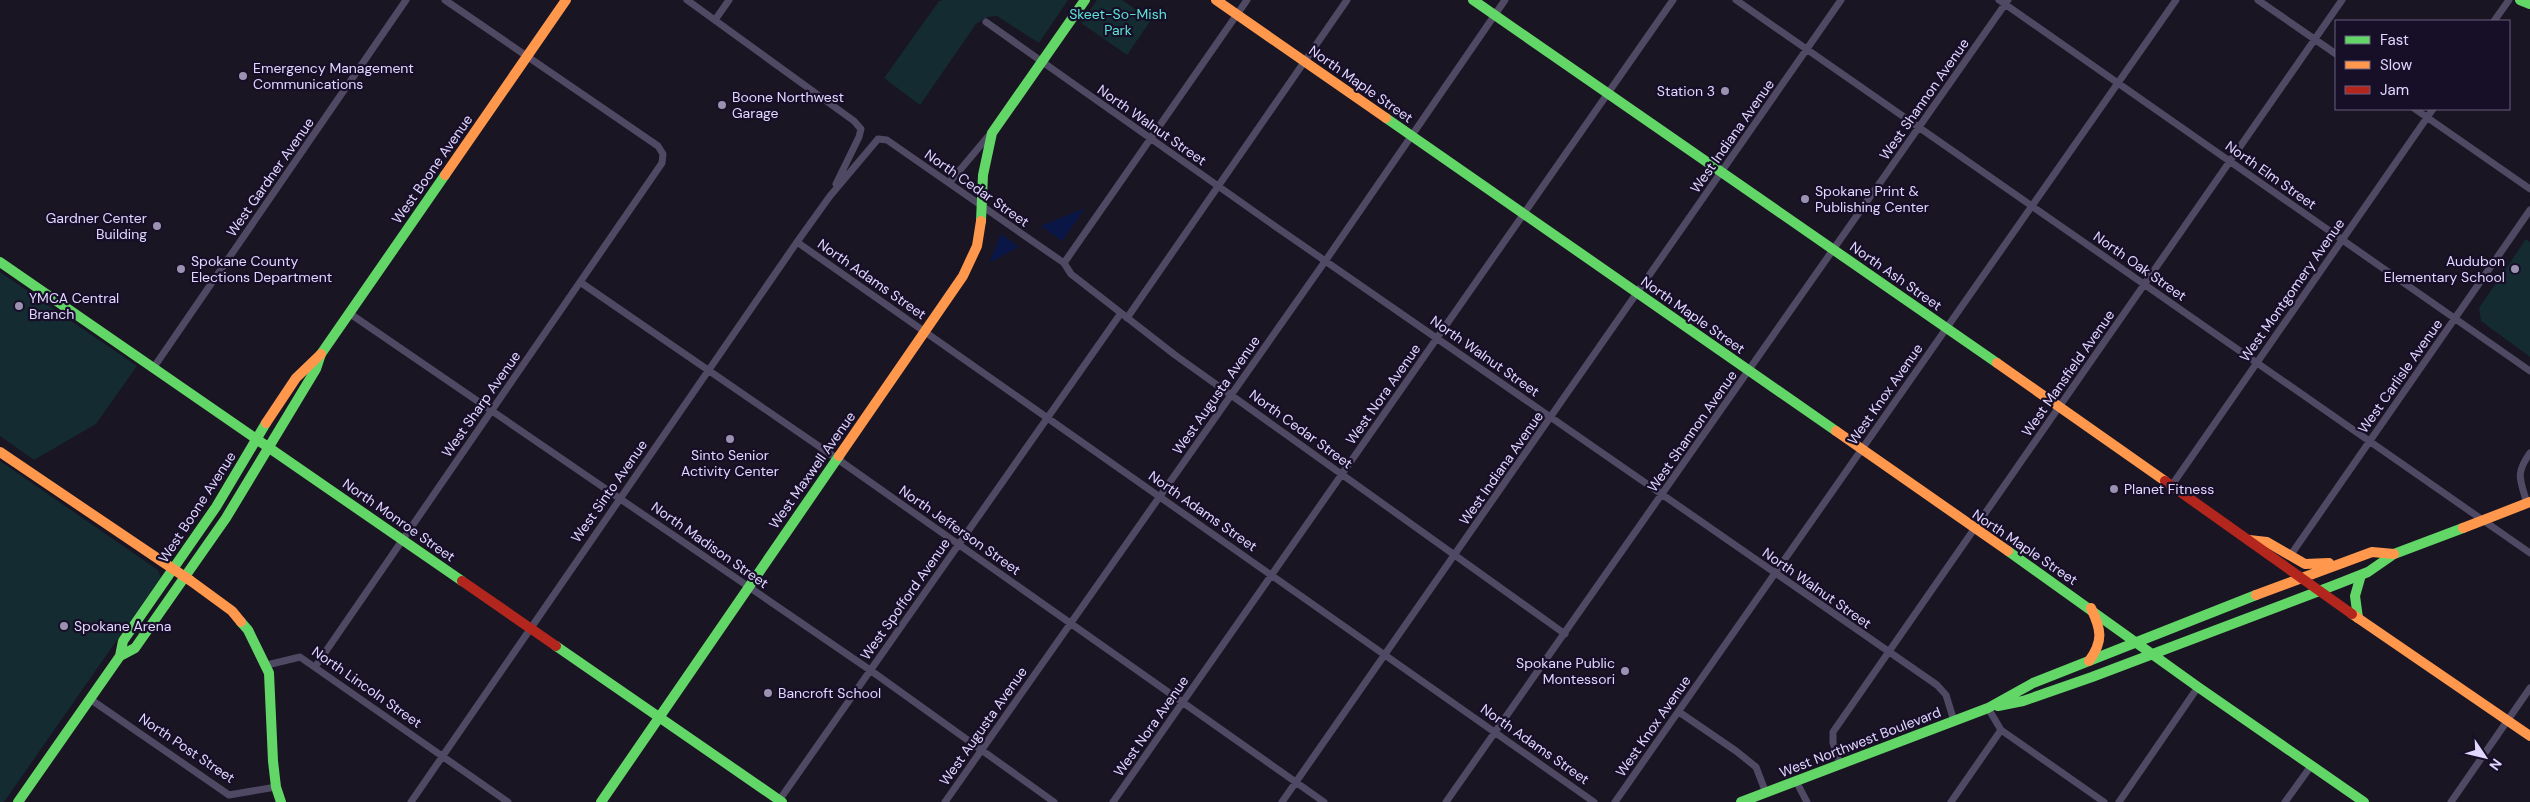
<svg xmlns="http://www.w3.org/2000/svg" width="2530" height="802" viewBox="0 0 2530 802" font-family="'DM Sans',sans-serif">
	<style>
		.green { fill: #132b31 }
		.water { fill: #0a1645 }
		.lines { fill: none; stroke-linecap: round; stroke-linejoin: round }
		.street { stroke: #4f4963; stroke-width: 7 }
		.fast { stroke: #63d668; stroke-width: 10 }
		.slow { stroke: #ff974d; stroke-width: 10 }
		.jam { stroke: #b3261e; stroke-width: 10 }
		.poi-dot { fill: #9b92b2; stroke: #170f28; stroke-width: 2 }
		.labels { text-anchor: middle; stroke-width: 4.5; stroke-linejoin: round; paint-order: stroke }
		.park-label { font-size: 14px; fill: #5de4d6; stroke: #170f28 }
		.poi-label { font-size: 14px; fill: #e1d6ff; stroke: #170f28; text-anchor: start }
		.street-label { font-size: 14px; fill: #e1d6ff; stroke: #170f28 }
	</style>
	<rect width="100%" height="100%" fill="#191522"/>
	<!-- green -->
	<path class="green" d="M 943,0 L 1068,0 L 1039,43 L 997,16 L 987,17 L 976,24 L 920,105 L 884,78 L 939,1 Z
		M 1097,0 L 1122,0 L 1151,20 L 1127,55 L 1081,23 Z
		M 2526,239 L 2530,242 L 2530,357 L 2481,321 L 2479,308 Z
		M 0,272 L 137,366 L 96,424 L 34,460 L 0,436 Z
		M 0,461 L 158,570 L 161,577 L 4,802 L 0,802 Z"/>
	<!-- water -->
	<path class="water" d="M 1085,208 L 1062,241 L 1041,226 Z
		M 1001,234 L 1019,247 L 989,263 Z"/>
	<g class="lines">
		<!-- street -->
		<path class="street" d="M 687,0 L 854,121 L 861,129 L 859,137 L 836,184
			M 1736,0 L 2530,553
			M 1999,0 L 2530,371
			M 2258,0 L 2336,54
			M 715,20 L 729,0
			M 2494,21 L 2509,0
			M 986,22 L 1269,222 L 1937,685 L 1946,695 L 1954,721
			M 2415,109 L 2530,189
			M 949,183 L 991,133
			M 797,242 L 1594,802
			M 1064,263 L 1247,0
			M 580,282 L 836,458 L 1324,802
			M 349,313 L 870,670 L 1054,802
			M 1127,318 L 1347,0
			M 154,367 L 406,0
			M 2172,485 L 2433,109
			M 2527,503 C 2520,479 2515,474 2530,453
			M 2290,556 L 2530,210
			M 267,665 L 300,657 L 508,802
			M 315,667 L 662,163 L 663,154 L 658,146 L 445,0
			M 90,699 L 229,795 L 276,787
			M 1988,708 L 2001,730 L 2104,802
			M 1679,712 L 1736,751 L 1756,767 L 1766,793
			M 1840,764 L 1833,743 L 1833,732 L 2342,0
			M 1796,781 L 1807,802
			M 411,802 L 797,242 L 830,196 L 878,139 L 887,140 L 1064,263 L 1071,274 L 1175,355 L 1565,634
			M 778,802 L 1121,313
			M 945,802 L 1326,260 L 1505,0
			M 1113,802 L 1673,0
			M 1282,802 L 1841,0
			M 1446,802 L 2008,0
			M 1615,802 L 2176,0
			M 1951,802 L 2001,730
			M 2119,802 L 2198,687
			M 2285,802 L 2311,766
			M 2451,802 L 2530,688"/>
		<!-- fast -->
		<path class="fast" d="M 1473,0 L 1997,363
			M 2520,0 L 2530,4
			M 1386,118 L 1836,431
			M 981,221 L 983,175 L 992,133 L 1085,0
			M 0,262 L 462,581
			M 2008,551 L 2198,687 L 2364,802
			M 2358,618 L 2355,596 L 2361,575
			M 241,622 L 248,630 L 269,673 L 273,761 L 276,787 L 281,802
			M 556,646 L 782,802
			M 120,656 L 135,648 L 226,518 L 316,369 L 321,354 L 445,175
			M 1998,706 L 2023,701 L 2092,677 L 2335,585 L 2368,572 L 2394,554 L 2463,528
			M 18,802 L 120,656 L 123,641 L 216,507 L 266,423
			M 601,802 L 839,456
			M 1741,802 L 1988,708 L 2033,683 L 2256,595"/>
		<!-- slow -->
		<path class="slow" d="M 1216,0 L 1386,118
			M 445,175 L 566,0
			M 1997,363 L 2165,481
			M 266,423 L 296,378 L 321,354
			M 1836,431 L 2008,551
			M 0,452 L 191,581 L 232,611 L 241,622
			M 839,456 L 963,276 L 977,246 L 981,221
			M 2463,528 L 2530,502
			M 2249,540 L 2267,542 L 2305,564 L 2329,563
			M 2256,595 L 2372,552 L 2394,554
			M 2352,614 L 2530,736
			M 2089,661 C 2104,641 2101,629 2091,608"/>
		<!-- jam -->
		<path class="jam" d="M 2165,481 L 2352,614
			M 462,581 L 556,646"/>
	</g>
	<!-- markers -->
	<g class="poi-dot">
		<circle cx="243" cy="76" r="5"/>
		<circle cx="1725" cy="91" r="5"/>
		<circle cx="722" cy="105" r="5"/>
		<circle cx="1805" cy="199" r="5"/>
		<circle cx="157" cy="226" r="5"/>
		<circle cx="181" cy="269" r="5"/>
		<circle cx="2515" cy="269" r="5"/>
		<circle cx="19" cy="306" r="5"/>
		<circle cx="730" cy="439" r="5"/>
		<circle cx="2114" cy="489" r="5"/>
		<circle cx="64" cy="626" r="5"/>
		<circle cx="1625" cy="671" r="5"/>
		<circle cx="768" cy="693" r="5"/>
	</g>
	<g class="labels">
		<!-- park labels -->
		<g class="park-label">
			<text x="1118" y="19">Skeet-So-Mish<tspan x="1118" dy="16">Park</tspan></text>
		</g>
		<!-- poi labels -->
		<g class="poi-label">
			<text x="253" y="73">Emergency Management<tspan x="253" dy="16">Communications</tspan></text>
			<text x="1715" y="96" text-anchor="end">Station 3</text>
			<text x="732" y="102">Boone Northwest<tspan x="732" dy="16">Garage</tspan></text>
			<text x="1815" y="196">Spokane Print &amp;<tspan x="1815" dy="16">Publishing Center</tspan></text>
			<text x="147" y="223" text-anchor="end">Gardner Center<tspan x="147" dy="16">Building</tspan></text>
			<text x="191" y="266">Spokane County<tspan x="191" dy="16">Elections Department</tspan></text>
			<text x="2505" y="266" text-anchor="end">Audubon<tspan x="2505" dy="16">Elementary School</tspan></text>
			<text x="29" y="303">YMCA Central<tspan x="29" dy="16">Branch</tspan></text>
			<text x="730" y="460" text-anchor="middle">Sinto Senior<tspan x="730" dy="16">Activity Center</tspan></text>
			<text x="2124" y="494">Planet Fitness</text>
			<text x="74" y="631">Spokane Arena</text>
			<text x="1615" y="668" text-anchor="end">Spokane Public<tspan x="1615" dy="16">Montessori</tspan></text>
			<text x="778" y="698">Bancroft School</text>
		</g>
		<!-- street labels -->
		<g class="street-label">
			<text transform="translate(1361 84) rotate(35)" y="5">North Maple Street</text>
			<text transform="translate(1924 99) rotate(-55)" y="5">West Shannon Avenue</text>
			<text transform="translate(1152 125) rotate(35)" y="5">North Walnut Street</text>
			<text transform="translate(1732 136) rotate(-55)" y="5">West Indiana Avenue</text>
			<text transform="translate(432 169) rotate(-55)" y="5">West Boone Avenue</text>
			<text transform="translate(2271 175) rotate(35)" y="5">North Elm Street</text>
			<text transform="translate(270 177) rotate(-55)" y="5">West Gardner Avenue</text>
			<text transform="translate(977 188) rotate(35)" y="5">North Cedar Street</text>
			<text transform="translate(2140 266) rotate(35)" y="5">North Oak Street</text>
			<text transform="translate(1896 276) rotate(35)" y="5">North Ash Street</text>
			<text transform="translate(872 279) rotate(35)" y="5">North Adams Street</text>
			<text transform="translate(2292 290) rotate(-55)" y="5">West Montgomery Avenue</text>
			<text transform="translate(1693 315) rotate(35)" y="5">North Maple Street</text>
			<text transform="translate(1485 356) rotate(35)" y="5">North Walnut Street</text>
			<text transform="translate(2068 373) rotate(-55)" y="5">West Mansfield Avenue</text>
			<text transform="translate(2400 376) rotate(-55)" y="5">West Carlisle Avenue</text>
			<text transform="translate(1383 394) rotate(-55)" y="5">West Nora Avenue</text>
			<text transform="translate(1885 394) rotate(-55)" y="5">West Knox Avenue</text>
			<text transform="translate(1216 395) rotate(-55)" y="5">West Augusta Avenue</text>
			<text transform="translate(481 404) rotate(-55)" y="5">West Sharp Avenue</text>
			<text transform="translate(1301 429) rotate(36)" y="5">North Cedar Street</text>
			<text transform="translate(1692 431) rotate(-55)" y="5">West Shannon Avenue</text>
			<text transform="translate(1501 468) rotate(-55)" y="5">West Indiana Avenue</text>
			<text transform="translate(812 470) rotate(-55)" y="5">West Maxwell Avenue</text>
			<text transform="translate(609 491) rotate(-55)" y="5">West Sinto Avenue</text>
			<text transform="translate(197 507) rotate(-57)" y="5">West Boone Avenue</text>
			<text transform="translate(1203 511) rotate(35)" y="5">North Adams Street</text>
			<text transform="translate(399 520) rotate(35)" y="5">North Monroe Street</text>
			<text transform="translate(960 530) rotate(35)" y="5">North Jefferson Street</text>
			<text transform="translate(710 545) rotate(35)" y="5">North Madison Street</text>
			<text transform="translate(2025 547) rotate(34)" y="5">North Maple Street</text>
			<text transform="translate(1817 588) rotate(35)" y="5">North Walnut Street</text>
			<text transform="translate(905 599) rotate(-55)" y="5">West Spofford Avenue</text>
			<text transform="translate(367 687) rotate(35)" y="5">North Lincoln Street</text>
			<text transform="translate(983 726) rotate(-55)" y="5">West Augusta Avenue</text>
			<text transform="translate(1151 726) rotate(-55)" y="5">West Nora Avenue</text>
			<text transform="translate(1653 726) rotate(-55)" y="5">West Knox Avenue</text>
			<text transform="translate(1860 742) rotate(-21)" y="5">West Northwest Boulevard</text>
			<text transform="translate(1535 744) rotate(35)" y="5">North Adams Street</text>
			<text transform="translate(187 748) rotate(34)" y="5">North Post Street</text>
		</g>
	</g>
	<!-- legend -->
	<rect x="2335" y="20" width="175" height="90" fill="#170f28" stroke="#685f7e"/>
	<rect x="2345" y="36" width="25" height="8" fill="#63d668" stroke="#685f7e"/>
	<text x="2380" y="45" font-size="15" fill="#e1d6ff">Fast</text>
	<rect x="2345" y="61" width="25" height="8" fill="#ff974d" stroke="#685f7e"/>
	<text x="2380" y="70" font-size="15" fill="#e1d6ff">Slow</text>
	<rect x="2345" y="86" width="25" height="8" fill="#b3261e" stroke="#685f7e"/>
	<text x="2380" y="95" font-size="15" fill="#e1d6ff">Jam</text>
	<!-- north arrow -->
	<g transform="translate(2485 757) rotate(125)" stroke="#170f28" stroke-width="4" paint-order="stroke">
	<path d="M0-4L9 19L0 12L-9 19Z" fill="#e1d6ff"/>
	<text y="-8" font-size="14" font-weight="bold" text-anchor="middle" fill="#e1d6ff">N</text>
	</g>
</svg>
